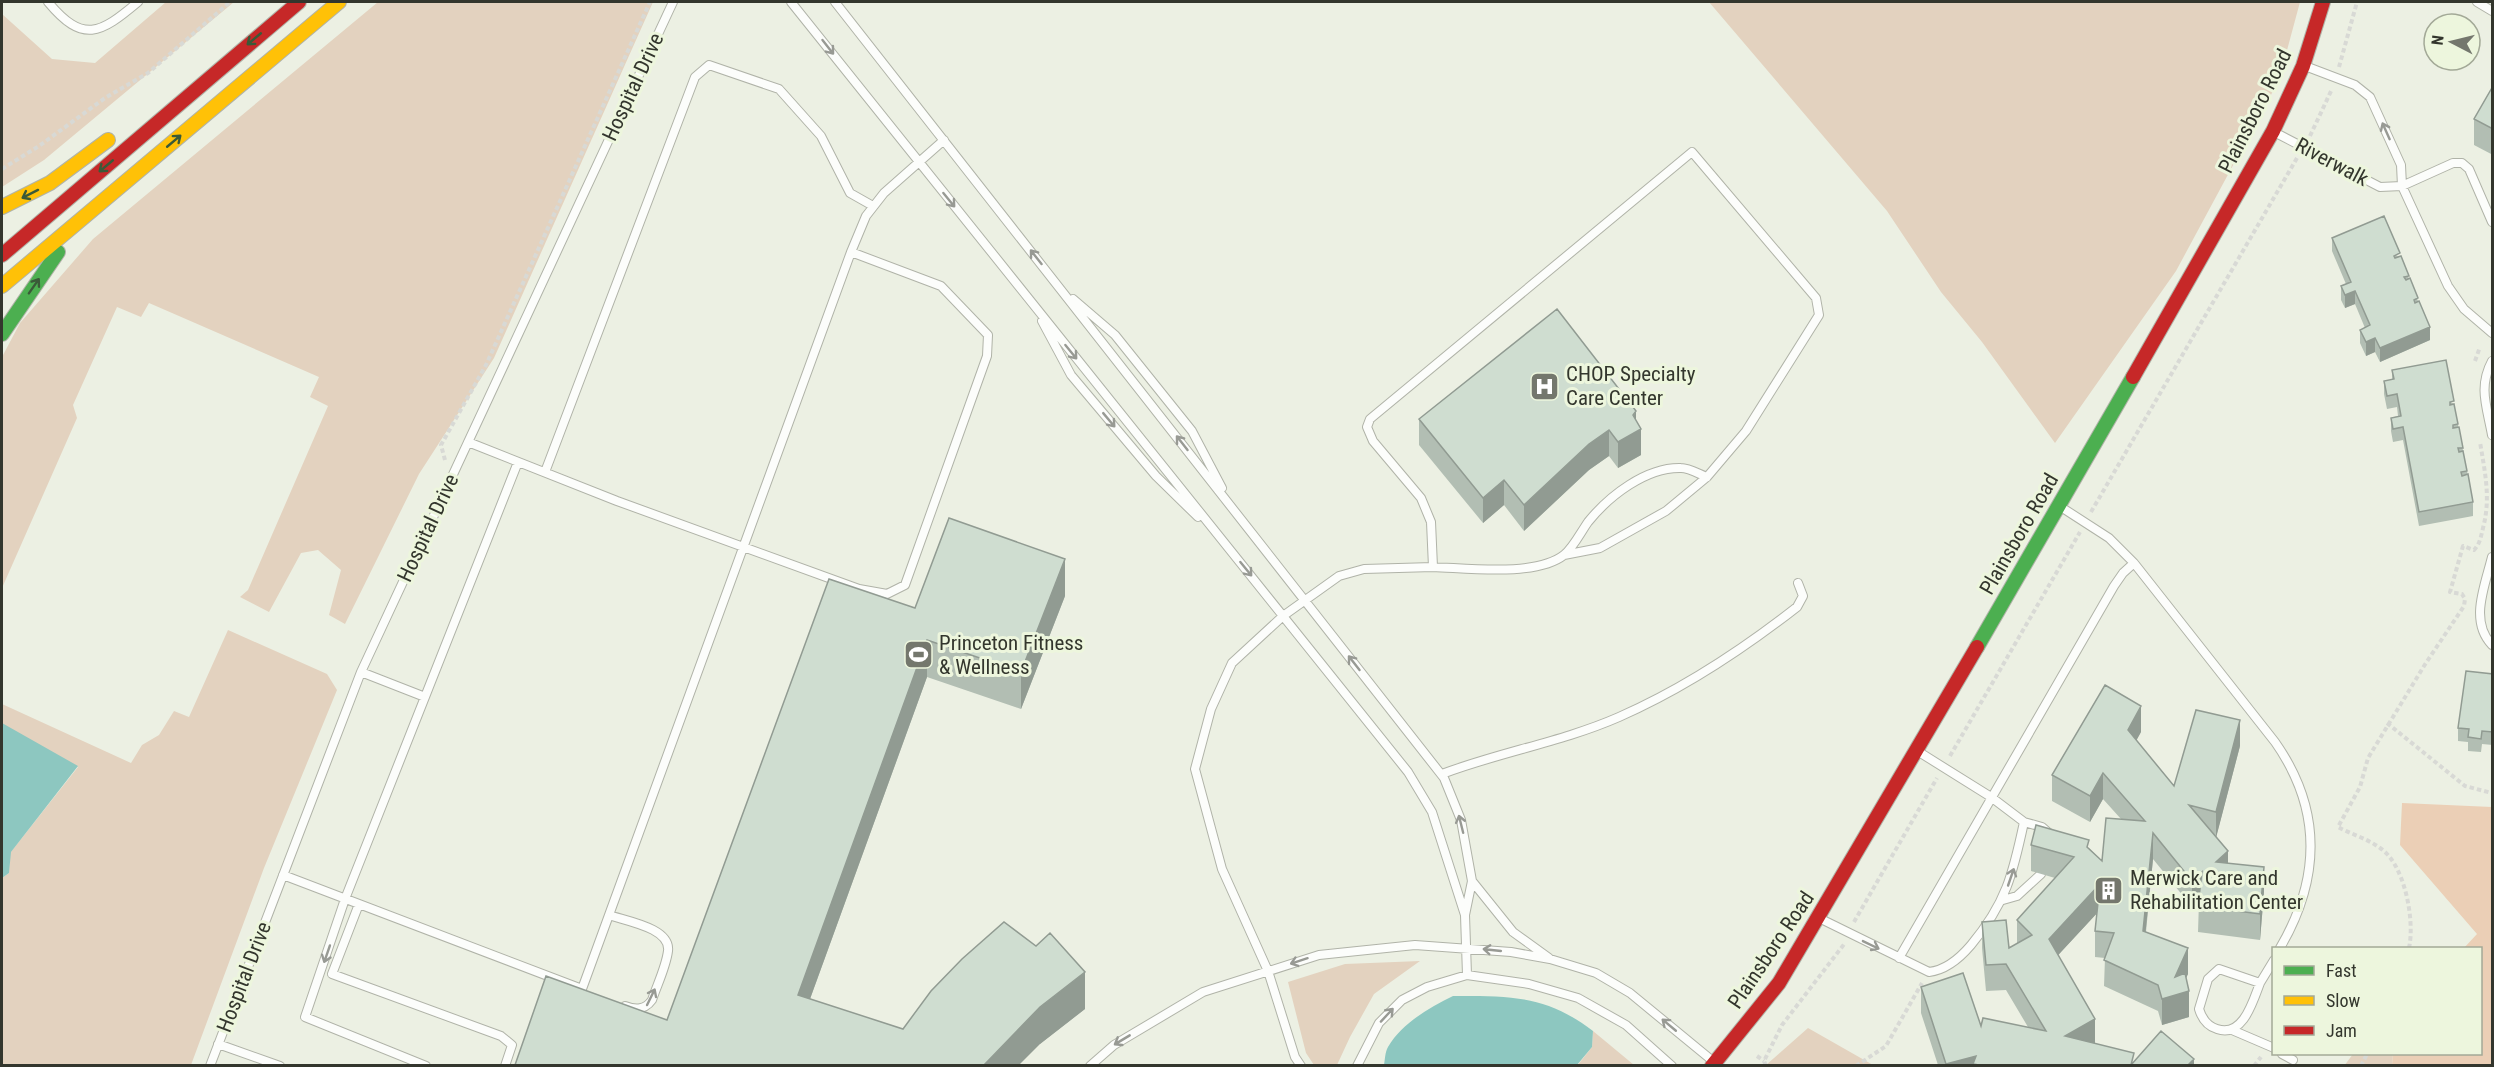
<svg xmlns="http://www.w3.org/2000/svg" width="2494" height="1067" viewBox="0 0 2494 1067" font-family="'Roboto Condensed',sans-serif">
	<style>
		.green { fill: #e3d2bf }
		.forest { fill: #ebcfb6 }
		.water { fill: #8dc7c0 }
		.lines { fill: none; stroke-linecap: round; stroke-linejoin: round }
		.lane-casing { stroke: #b0b3a8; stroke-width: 10 }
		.fast-casing { stroke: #b0b3a8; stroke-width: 16 }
		.slow-casing { stroke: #b0b3a8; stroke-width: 16 }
		.jam-casing { stroke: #b0b3a8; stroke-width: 16 }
		.path { stroke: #d8d9d5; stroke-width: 4; stroke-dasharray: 4.5 3; stroke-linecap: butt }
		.lane { stroke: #fcfdfb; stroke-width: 8 }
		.fast { stroke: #4caf50; stroke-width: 14 }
		.slow { stroke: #ffc107; stroke-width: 14 }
		.jam { stroke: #c62828; stroke-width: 14 }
		.wall { fill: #b2beb3 }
		.shaded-wall { fill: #919b92 }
		.building { fill: #cfddd0; stroke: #919b92; stroke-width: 1.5 }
		.oneway { stroke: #3a5a38 }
		.oneway2 { stroke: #989a94 }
		.labels { text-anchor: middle; stroke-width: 6; stroke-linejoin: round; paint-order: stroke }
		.street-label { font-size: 21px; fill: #33362d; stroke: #edf6dd }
		.poi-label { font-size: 21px; fill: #33362d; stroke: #edf6dd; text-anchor: start }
	</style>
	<rect width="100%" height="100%" fill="#ecf0e3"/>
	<!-- green -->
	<path class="green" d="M 166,2 L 234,2 L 44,160 L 2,187 L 2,14 L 52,59 L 95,63 Z
		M 378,2 L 653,2 L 494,358 L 419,474 L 345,624 L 329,615 L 341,570 L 318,550 L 301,553 L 269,612 L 240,597 L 248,590 L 328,406 L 310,397 L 319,377 L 149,303 L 141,317 L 117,307 L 73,405 L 77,418 L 2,588 L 2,357 L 20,323 L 93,239 Z
		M 1709,2 L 2300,2 L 2279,80 L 2176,271 L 2055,443 L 1982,342 L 1941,292 L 1887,211 Z
		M 228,630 L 327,674 L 337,690 L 264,868 L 191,1065 L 2,1065 L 2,878 L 9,873 L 10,853 L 78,767 L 4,726 L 2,723 L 2,704 L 131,763 L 142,745 L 159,735 L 174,711 L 189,717 Z
		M 1420,961 L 1374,994 L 1350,1037 L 1337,1065 L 1314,1065 L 1306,1053 L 1288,982 L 1345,964 Z
		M 1808,1028 L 1873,1065 L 1766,1065 Z
		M 1593,1031 L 1634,1065 L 1577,1066 L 1592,1047 Z
		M 2353,1054 L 2393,1054 L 2392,1065 L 2344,1066 Z"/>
	<!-- forest -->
	<path class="forest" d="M 2402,803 L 2492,807 L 2492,1065 L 2392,1065 L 2393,1054 L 2480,1054 L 2480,948 L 2464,948 L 2477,934 L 2400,845 Z"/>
	<!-- water -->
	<path class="water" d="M 2,723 L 78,766 L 11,852 L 9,873 L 2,878 Z
		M 1453,996 C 1510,996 1546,995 1593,1031 L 1592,1047 L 1577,1065 L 1384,1065 C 1385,1060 1385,1052 1388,1047 C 1402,1023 1429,1008 1453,996 Z"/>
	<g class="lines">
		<defs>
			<path id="lane" d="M 48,2 C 83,44 100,34 138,2
				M 791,2 L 1408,772 L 1432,812 L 1465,915
				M 835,2 L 1444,778 L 1461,820 L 1472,881 L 1465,915 L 1467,975
				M 2477,2 L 2492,11
				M 2305,66 L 2355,85 L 2370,97 L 2401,165 L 2402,186 L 2448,286 L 2464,309 L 2492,333
				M 2276,133 L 2380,187 L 2402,186 L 2453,163 L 2462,163 L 2469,169 L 2492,222
				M 1073,299 L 1115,335 L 1192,431 L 1222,488
				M 1042,321 L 1071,375 L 1156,476 L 1198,517
				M 2492,361 C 2478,387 2487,407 2492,435
				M 468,442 L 617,501 L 859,589 L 887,594 L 905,585 L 987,356 L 988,335 L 941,286 L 851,252
				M 545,472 L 695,77 L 709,65 L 779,89 L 821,136 L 850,193 L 873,206
				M 2061,507 L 2109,538 L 2134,563 L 2275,742 C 2322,809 2321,878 2280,948
				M 2492,557 C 2485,586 2469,621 2492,645
				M 1433,567 C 1467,568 1536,577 1564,555 C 1573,548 1581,532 1588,522 C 1609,496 1646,467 1681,468 C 1689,468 1699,474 1707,477
				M 361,672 L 425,697
				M 1442,774 C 1500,752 1562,742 1619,717 C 1683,689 1742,650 1797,607 L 1803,596 L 1798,583
				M 2024,822 L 2042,827 L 2050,834
				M 283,875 L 582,989 L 851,252 L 866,216 L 884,193 L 944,140
				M 1472,881 L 1513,932 L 1549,958
				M 2003,900 L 2017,896 L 2041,874
				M 359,904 L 332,974 L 501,1036 L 512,1045 L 505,1066
				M 609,915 C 626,921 671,928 668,951 C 666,967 657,985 652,1000 C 645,1010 636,1010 625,1006
				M 1821,919 L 1929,972 C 1946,970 1960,958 1971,945 C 2006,903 2013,874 2024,822 L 1991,797 L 1919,752
				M 1899,958 L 2114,586 L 2123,573 L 2134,563
				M 2219,969 L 2260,983 C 2253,1001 2243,1038 2217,1029 C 2207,1026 2202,1019 2199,1009 L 2208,979 Z
				M 2260,983 L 2274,960
				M 2232,1030 L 2274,1048
				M 218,1044 L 280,1066
				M 2282,1054 L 2293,1060
				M 210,1066 L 361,672 L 673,2
				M 426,1066 L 305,1017 L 345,899 L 518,462
				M 1090,1066 L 1114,1045 L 1203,992 L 1319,955 L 1415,945 L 1511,952 L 1550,959 L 1596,973 L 1630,993 L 1714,1062
				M 1301,1066 L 1295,1057 L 1268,971 L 1222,869 L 1195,769 L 1211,709 L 1232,663 L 1283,616 L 1339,576 L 1364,569 L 1433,567 L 1431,522 L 1421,498 L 1373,441 L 1367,427 L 1370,419 L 1692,152 L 1816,298 L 1819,315 L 1746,431 L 1707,477 L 1666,511 L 1600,548 L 1564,555
				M 1357,1066 L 1379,1023 L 1402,1000 L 1427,987 L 1467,975 L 1529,984 L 1578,998 L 1626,1025 L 1672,1066"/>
			<path id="fast" d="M 2,334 L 58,252
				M 1977,647 L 2133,377"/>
			<path id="slow" d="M 2,207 L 50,183 L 108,140
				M 2,286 L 339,2"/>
			<path id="jam" d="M 2,255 L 299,2
				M 2133,377 L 2273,131 L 2303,66 L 2323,2
				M 1712,1066 L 1779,983 L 1977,647"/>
		</defs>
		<!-- lane casing -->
		<use href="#lane" class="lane-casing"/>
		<!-- fast casing -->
		<use href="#fast" class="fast-casing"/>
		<!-- slow casing -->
		<use href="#slow" class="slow-casing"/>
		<!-- jam casing -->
		<use href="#jam" class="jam-casing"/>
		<!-- path -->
		<path class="path" d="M 2339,67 L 2357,2
			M 2310,136 L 2332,89
			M 2,169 L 39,146 L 105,98 L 148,73 L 230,2
			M 2475,361 L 2480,347
			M 445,460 L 441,445 L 486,365 L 650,2
			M 2091,512 L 2297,158
			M 2387,723 L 2465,786 L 2492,793
			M 1950,756 L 2080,532
			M 1854,922 L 1937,778
			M 2409,948 C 2415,921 2405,864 2380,848 C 2368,839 2351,834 2338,827 L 2360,787 L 2368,758 L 2424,666 L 2464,606 L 2465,599 L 2462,594 L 2450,592 L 2463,546 L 2474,550 C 2480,544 2481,536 2483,528 C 2491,498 2485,473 2480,442
			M 1757,1056 L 1764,1061
			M 1766,1066 L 1764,1061 L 1782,1025 L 1845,943
			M 1856,1066 L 1886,1046 L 1922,983
			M 2254,1066 L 2261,1057
			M 2361,1066 L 2367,1054"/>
		<!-- lane -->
		<use href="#lane" class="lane"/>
		<!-- fast -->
		<use href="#fast" class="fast"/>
		<!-- slow -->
		<use href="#slow" class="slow"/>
		<!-- jam -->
		<use href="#jam" class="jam"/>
	</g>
	<!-- wall -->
	<path class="wall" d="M 2493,86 L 2493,155 L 2474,145 L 2474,119 Z
		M 2332,238 L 2400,257 L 2418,301 L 2430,340 L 2380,362 L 2375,352 L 2366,356 L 2360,343 L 2360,330 L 2365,328 L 2355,304 L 2345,308 L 2341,300 L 2341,286 L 2346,284 L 2332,251 Z
		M 2392,370 L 2454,404 L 2473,502 L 2473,516 L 2419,526 L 2403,440 L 2393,442 L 2391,431 L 2391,418 L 2398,416 L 2397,407 L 2387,409 L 2384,394 L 2384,381 L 2392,380 Z
		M 1419,419 L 1636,420 L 1641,455 L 1618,468 L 1609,456 L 1589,470 L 1524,531 L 1504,505 L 1483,523 L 1419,445 Z
		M 1065,596 L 1021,709 L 927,677 L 810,999 L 903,1029 L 1085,1009 L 1040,1044 L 667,1020 L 915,608 Z
		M 2493,674 L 2493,745 L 2482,744 L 2481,752 L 2468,751 L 2468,742 L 2458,741 L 2458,728 Z
		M 2141,732 L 2136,740 L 2174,786 L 2240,746 L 2216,837 L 2228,863 L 2264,892 L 2260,940 L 2198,932 L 2199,901 L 2192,907 L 2153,859 L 2146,932 L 2188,974 L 2186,977 L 2189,1017 L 2162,1025 L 2158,1011 L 2104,986 L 2105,958 L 2095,957 L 2095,931 L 2097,913 L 2058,955 L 2095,1043 L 2134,1063 L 2194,1065 L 1938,1065 L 1921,1013 L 1921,987 L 1981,1026 L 2028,1027 L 2006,990 L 1986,991 L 1982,948 L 1982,922 L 2009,948 L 2017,944 L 2017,920 L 2055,878 L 2031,871 L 2031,845 L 2089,848 L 2102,861 L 2121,819 L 2103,799 L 2090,822 L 2052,801 L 2052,775 Z"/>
	<!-- shaded-wall -->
	<path class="shaded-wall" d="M 2355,291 L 2355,304 L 2345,308 L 2345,295 Z
		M 2430,327 L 2430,340 L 2380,362 L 2380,348 Z
		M 2375,338 L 2375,352 L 2366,356 L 2366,342 Z
		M 1636,411 L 1636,432 L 1641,429 L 1641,455 L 1618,468 L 1618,442 Z
		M 1609,430 L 1609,456 L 1589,470 L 1524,531 L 1524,505 L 1589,444 Z
		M 1504,480 L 1504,505 L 1483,523 L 1483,498 Z
		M 1065,559 L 1065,596 L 1021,709 L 1021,672 Z
		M 927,640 L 927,677 L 798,1032 L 798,995 Z
		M 2141,706 L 2141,732 L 2128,756 L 2128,730 Z
		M 2240,720 L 2240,746 L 2216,838 L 2216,812 Z
		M 2103,773 L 2103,799 L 2090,822 L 2090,796 Z
		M 2153,833 L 2153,859 L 2143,957 L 2143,931 Z
		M 2228,851 L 2228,877 L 2216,862 Z
		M 2264,867 L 2264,892 L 2260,940 L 2260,914 Z
		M 2202,872 L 2202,898 L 2192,907 L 2192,881 Z
		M 2100,884 L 2100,910 L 2049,965 L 2049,939 Z
		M 2188,948 L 2188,974 L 2179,994 L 2189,991 L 2189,1017 L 2162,1025 L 2162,999 L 2175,977 Z
		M 1085,972 L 1085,1009 L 1040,1044 L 1019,1065 L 984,1065 L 1040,1007 Z
		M 2095,1019 L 2095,1045 L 2065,1036 Z
		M 1976,1056 L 1973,1065 L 1946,1065 L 1946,1064 Z
		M 2194,1059 L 2194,1065 L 2188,1065 Z"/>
	<!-- building -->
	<path class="building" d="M 2493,86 L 2493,129 L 2474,119 Z
		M 2384,216 L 2400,253 L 2394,256 L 2395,258 L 2401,256 L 2409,276 L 2404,277 L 2406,280 L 2410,278 L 2418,298 L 2414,300 L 2415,303 L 2419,301 L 2430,327 L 2380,348 L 2375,338 L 2366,342 L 2360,330 L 2370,325 L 2355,291 L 2345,295 L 2341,286 L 2351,282 L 2332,238 Z
		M 1557,309 L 1636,411 L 1633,415 L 1641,429 L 1618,442 L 1609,430 L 1589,444 L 1524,505 L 1504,480 L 1483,498 L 1419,419 Z
		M 2446,360 L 2454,401 L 2450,402 L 2450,405 L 2454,404 L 2458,424 L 2453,425 L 2453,428 L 2459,427 L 2463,448 L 2458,448 L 2459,452 L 2463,451 L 2467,471 L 2461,472 L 2462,476 L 2468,474 L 2473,502 L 2419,512 L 2403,427 L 2393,429 L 2391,418 L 2401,416 L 2397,394 L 2387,396 L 2384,381 L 2394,379 L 2392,370 Z
		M 949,518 L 1065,559 L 1021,672 L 927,640 L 798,995 L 903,1029 L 931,991 L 962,959 L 1004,922 L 1036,946 L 1050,933 L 1085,972 L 1040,1007 L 984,1065 L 515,1065 L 546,976 L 667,1020 L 829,579 L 915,608 Z
		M 2466,671 L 2493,674 L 2493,732 L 2482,731 L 2481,739 L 2468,737 L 2469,729 L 2458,728 Z
		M 2105,685 L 2141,706 L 2128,730 L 2174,786 L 2196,710 L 2240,720 L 2216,812 L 2189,805 L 2228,851 L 2216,862 L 2264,867 L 2260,914 L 2198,906 L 2202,872 L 2192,881 L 2153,833 L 2143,931 L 2188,948 L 2175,977 L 2185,973 L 2189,991 L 2162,999 L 2158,985 L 2104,960 L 2114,933 L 2095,931 L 2100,884 L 2049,939 L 2095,1019 L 2065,1036 L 2134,1053 L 2131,1065 L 1979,1065 L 1973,1064 L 1976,1056 L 1946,1064 L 1921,987 L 1963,973 L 1981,1026 L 1983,1018 L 2046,1031 L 2006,964 L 1986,965 L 1982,922 L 2006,920 L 2009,948 L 2032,935 L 2017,920 L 2074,857 L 2031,845 L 2036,825 L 2089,840 L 2087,847 L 2102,861 L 2106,818 L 2145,821 L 2103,773 L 2090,796 L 2052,775 Z
		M 2161,1031 L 2194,1059 L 2188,1065 L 2131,1065 Z"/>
	<!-- one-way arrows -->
	<defs><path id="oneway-shaft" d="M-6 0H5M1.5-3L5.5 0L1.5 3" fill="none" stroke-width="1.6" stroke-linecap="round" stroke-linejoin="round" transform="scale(1.5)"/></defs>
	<g class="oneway">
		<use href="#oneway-shaft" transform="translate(254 39) rotate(140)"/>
		<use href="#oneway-shaft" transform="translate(174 141) rotate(-40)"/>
		<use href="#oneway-shaft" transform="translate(106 166) rotate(140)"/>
		<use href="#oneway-shaft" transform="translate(30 194) rotate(153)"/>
		<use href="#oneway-shaft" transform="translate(34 286) rotate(-55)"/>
	</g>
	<g class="oneway2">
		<use href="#oneway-shaft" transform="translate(828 47) rotate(52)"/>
		<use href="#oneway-shaft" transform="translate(2386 131) rotate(-114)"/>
		<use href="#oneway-shaft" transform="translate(949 200) rotate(51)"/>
		<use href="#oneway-shaft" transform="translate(1036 257) rotate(-128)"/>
		<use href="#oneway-shaft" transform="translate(1071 352) rotate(51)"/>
		<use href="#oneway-shaft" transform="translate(1109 420) rotate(50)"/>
		<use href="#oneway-shaft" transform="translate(1182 443) rotate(-128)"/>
		<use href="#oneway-shaft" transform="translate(1246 569) rotate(51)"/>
		<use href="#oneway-shaft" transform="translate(1354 663) rotate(-128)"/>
		<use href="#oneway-shaft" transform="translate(1461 824) rotate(-104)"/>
		<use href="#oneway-shaft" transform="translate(2011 877) rotate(-71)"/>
		<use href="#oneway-shaft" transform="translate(1871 945) rotate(26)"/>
		<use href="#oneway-shaft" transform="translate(1492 950) rotate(-174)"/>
		<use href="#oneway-shaft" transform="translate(327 954) rotate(109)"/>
		<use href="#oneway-shaft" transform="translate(1299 961) rotate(162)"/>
		<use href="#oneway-shaft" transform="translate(651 997) rotate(-64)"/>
		<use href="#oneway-shaft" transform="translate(1387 1015) rotate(-47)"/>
		<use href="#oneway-shaft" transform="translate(1669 1025) rotate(-140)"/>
		<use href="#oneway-shaft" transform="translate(1122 1040) rotate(149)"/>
	</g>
	<!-- icons -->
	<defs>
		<symbol id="hospital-square" viewBox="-11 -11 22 22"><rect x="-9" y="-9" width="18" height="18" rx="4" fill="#74776d" stroke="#edf6dd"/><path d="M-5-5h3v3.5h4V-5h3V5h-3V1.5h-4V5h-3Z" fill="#fff"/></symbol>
		<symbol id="stadium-square" viewBox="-11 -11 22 22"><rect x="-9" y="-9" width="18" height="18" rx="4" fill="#74776d" stroke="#edf6dd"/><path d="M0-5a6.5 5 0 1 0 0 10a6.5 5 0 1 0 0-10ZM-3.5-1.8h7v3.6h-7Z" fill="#fff"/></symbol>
		<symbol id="building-square" viewBox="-11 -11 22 22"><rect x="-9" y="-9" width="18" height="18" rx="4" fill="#74776d" stroke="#edf6dd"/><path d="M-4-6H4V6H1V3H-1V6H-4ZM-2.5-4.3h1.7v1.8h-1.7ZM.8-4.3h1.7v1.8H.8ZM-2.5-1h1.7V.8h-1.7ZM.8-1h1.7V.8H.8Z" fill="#fff"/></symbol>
	</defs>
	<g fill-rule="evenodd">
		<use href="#hospital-square" x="1528" y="370" width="33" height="33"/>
		<use href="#stadium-square" x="902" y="638" width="33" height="33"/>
		<use href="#building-square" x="2092" y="874" width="33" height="33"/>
	</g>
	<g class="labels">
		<!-- street labels -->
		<g class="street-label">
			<text transform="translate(633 87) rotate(-65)" y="7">Hospital Drive</text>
			<text transform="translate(2255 111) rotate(-63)" y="7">Plainsboro Road</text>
			<text transform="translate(2332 162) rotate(28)" y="7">Riverwalk</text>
			<text transform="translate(428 528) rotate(-65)" y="7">Hospital Drive</text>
			<text transform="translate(2019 534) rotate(-60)" y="7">Plainsboro Road</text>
			<text transform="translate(1771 950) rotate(-56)" y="7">Plainsboro Road</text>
			<text transform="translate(244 977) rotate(-69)" y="7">Hospital Drive</text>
		</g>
		<!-- poi labels -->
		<g class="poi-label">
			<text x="1566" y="381">CHOP Specialty<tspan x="1566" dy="24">Care Center</tspan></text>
			<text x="939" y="650">Princeton Fitness<tspan x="939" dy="24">&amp; Wellness</tspan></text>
			<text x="2130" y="885">Merwick Care and<tspan x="2130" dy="24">Rehabilitation Center</tspan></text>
		</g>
	</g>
	<!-- border -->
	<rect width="2494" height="1067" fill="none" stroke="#33362d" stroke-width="6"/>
	<!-- legend -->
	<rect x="2272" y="947" width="210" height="108" fill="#edf6dd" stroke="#a3a997" stroke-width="1.5"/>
	<rect x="2284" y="966" width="30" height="9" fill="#4caf50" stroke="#a3a997" stroke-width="1.5"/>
	<text x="2326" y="977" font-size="18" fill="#33362d">Fast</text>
	<rect x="2284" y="996" width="30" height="9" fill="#ffc107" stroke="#a3a997" stroke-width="1.5"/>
	<text x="2326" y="1007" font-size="18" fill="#33362d">Slow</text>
	<rect x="2284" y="1026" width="30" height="9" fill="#c62828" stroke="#a3a997" stroke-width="1.5"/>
	<text x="2326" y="1037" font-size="18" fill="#33362d">Jam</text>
	<!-- north arrow -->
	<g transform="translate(2452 42) rotate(277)"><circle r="28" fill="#edf6dd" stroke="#a3a997" stroke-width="1.5"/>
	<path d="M0-4.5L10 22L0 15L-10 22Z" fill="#74776d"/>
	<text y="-9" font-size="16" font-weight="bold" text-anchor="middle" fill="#33362d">N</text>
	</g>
</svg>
